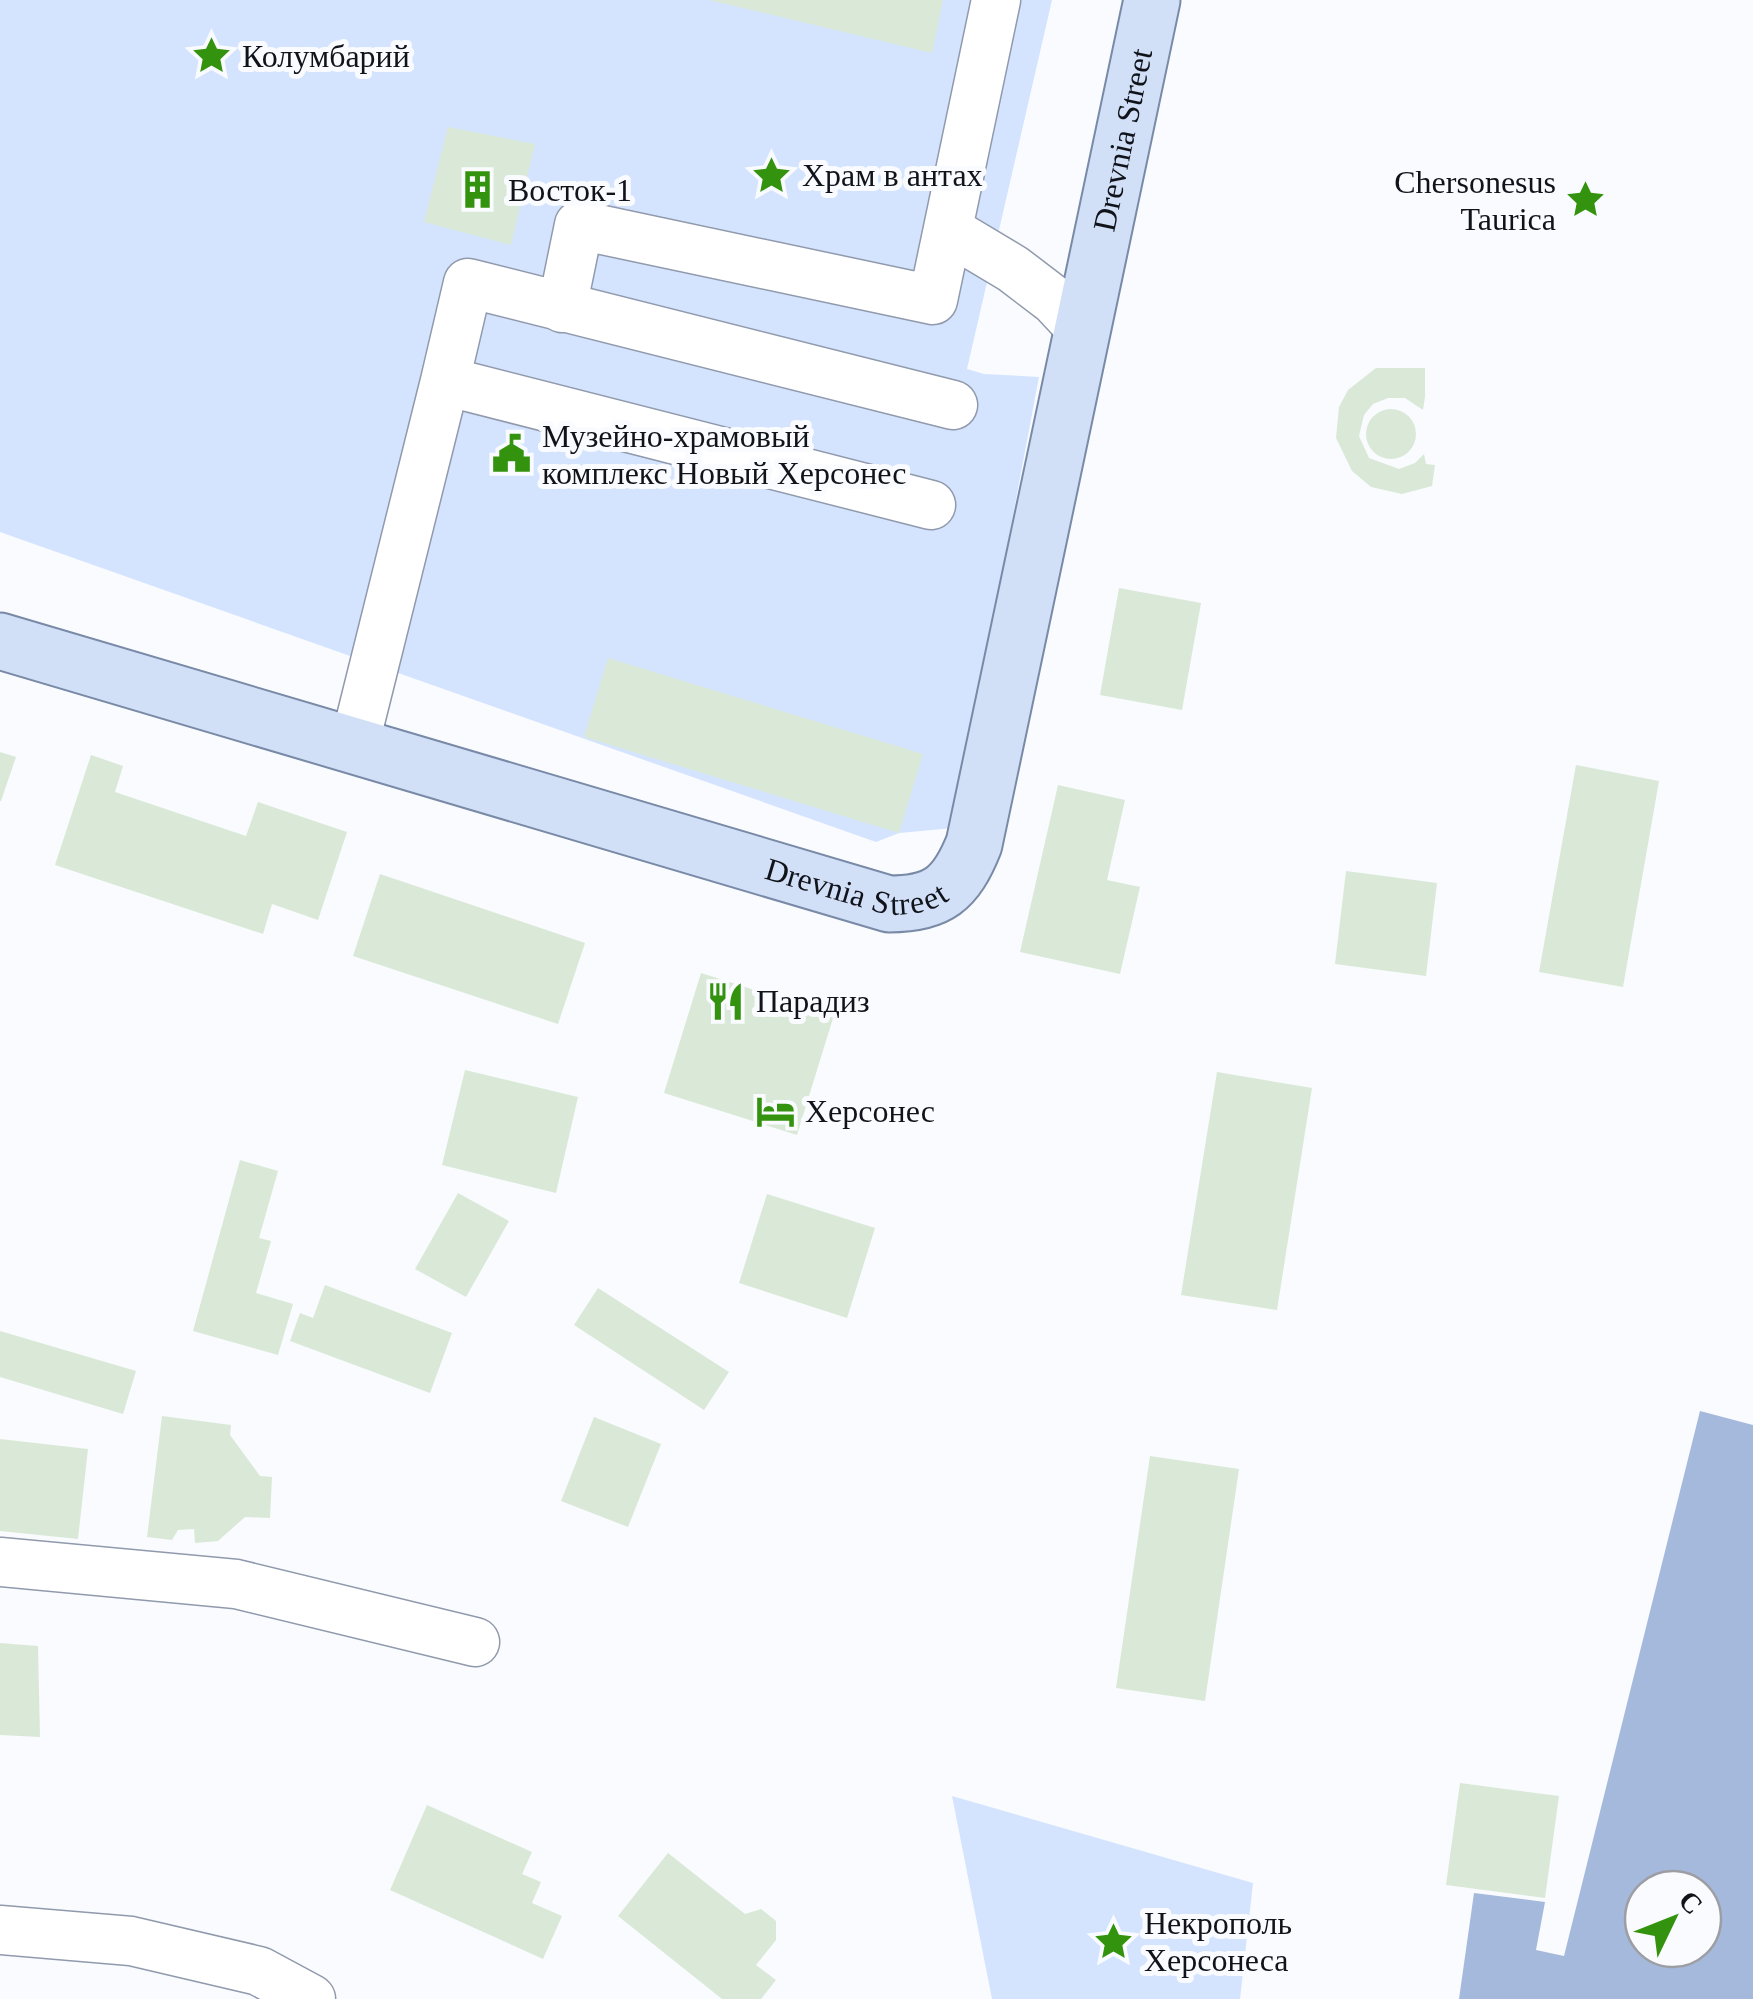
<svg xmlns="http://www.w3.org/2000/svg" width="1753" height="1999" viewBox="0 0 1753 1999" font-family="'Times New Roman',serif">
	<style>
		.green { fill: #d4e4ff }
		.water { fill: #a5b9dc; fill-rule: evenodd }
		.building { fill: #dae9d7 }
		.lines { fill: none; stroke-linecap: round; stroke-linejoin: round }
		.minor-casing { stroke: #909aac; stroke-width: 51 }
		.major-casing { stroke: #798aa6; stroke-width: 59 }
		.minor { stroke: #fff; stroke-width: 48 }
		.major { stroke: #d1dff7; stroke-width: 55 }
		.labels { text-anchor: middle; stroke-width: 10; stroke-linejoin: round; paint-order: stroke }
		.poi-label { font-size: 32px; fill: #10131a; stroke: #f9fbff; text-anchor: start }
		.street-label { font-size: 32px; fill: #10131a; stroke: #f9fbff }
	</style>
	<rect width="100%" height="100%" fill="#f9fbff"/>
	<!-- green -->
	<path class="green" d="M 0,0 L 1052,0 L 967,369 L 984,374 L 1039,377 L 954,828 L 899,833 L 876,842 L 0,532 Z
		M 952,1796 L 1253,1883 L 1240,1999 L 992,1999 Z"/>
	<!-- water -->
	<path class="water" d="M 1700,1411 L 1753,1425 L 1753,1999 L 1459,1999 L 1474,1893 L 1545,1902 L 1536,1950 L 1564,1956 ZM 1643,1889 L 1703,1889 L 1703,1949 L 1643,1949 Z"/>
	<!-- building -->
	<path class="building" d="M 709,0 L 943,0 L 932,53 Z
		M 448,127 L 535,144 L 511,245 L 424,222 Z
		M 1376,368 L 1425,368 L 1425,397 L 1423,410 L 1405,398 L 1388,398 L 1373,404 L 1364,415 L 1359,436 L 1369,458 L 1399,469 L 1415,463 L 1424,454 L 1426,464 L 1435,465 L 1432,486 L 1402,494 L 1371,487 L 1352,471 L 1336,438 L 1339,407 L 1348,390 Z
		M1366 434a25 25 0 1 1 50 0a25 25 0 1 1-50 0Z
		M 1119,588 L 1201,603 L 1182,710 L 1100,695 Z
		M 608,658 L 923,754 L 899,833 L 584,737 Z
		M 0,752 L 16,757 L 1,801 L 0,801 Z
		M 91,755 L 123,766 L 115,792 L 246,836 L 258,802 L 347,832 L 318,920 L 272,904 L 263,934 L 55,865 Z
		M 1576,765 L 1659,781 L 1623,987 L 1539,972 Z
		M 1058,785 L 1125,800 L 1107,880 L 1140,887 L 1120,974 L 1020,952 Z
		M 1346,871 L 1437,883 L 1426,976 L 1335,964 Z
		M 380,874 L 585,943 L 558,1024 L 353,956 Z
		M 701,973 L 834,1015 L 797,1135 L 664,1093 Z
		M 465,1070 L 578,1097 L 556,1193 L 442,1165 Z
		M 1217,1072 L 1312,1088 L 1277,1310 L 1181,1295 Z
		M 240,1160 L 278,1171 L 259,1238 L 271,1241 L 256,1293 L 293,1304 L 278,1355 L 193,1331 Z
		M 458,1193 L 509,1221 L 466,1297 L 415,1269 Z
		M 767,1194 L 875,1228 L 847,1318 L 739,1283 Z
		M 325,1285 L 452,1333 L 430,1393 L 290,1341 L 300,1313 L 313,1318 Z
		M 598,1288 L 729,1372 L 704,1410 L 574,1325 Z
		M 0,1331 L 136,1371 L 123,1414 L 0,1377 Z
		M 162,1416 L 231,1425 L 230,1435 L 260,1476 L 272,1477 L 270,1518 L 245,1517 L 218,1541 L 195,1543 L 194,1529 L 178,1530 L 172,1540 L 147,1537 Z
		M 594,1417 L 661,1444 L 628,1527 L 561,1501 Z
		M 0,1439 L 88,1449 L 78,1539 L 0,1531 Z
		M 1150,1456 L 1239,1469 L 1205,1701 L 1116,1688 Z
		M 0,1643 L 38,1646 L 40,1737 L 0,1735 Z
		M 1460,1783 L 1559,1796 L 1545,1898 L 1446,1885 Z
		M 427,1805 L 532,1852 L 522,1874 L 541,1882 L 532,1903 L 562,1916 L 543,1959 L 390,1890 Z
		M 668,1853 L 745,1914 L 761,1909 L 776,1921 L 776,1940 L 756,1965 L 776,1980 L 761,1999 L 722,1999 L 618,1916 Z"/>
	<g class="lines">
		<defs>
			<path id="minor" d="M 948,230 L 1013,269 L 1055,301 L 1083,331
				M 562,308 L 579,225 L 933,300 L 996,0
				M 445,381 L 468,283 L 953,405
				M 354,746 L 445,381 L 931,505
				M 0,1562 L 236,1584 L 475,1642
				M 0,1930 L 131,1941 L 259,1971 L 311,1999"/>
			<g id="major">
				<path id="s1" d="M 0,641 L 889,904 C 938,904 956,889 974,844 L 1152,0"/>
			</g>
		</defs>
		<!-- minor casing -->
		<use href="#minor" class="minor-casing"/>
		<!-- major casing -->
		<use href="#major" class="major-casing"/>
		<!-- minor -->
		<use href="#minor" class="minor"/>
		<!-- major -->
		<use href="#major" class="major"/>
	</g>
	<!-- icons -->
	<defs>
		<symbol id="sight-bare" viewBox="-9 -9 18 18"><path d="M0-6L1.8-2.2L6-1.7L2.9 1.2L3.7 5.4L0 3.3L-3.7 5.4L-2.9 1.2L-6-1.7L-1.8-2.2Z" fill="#34930e" stroke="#f9fbff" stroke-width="2.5" paint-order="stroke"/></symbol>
		<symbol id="building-bare" viewBox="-9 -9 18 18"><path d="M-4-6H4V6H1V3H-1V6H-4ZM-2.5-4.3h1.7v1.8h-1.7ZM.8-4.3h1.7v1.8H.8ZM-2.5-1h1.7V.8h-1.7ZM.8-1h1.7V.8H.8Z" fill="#34930e" stroke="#f9fbff" stroke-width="2.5" paint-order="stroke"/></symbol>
		<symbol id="civic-bare" viewBox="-9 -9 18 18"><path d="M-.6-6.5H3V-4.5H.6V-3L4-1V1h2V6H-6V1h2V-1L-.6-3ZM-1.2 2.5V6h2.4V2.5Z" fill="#34930e" stroke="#f9fbff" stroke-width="2.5" paint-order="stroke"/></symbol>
		<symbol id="restaurant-bare" viewBox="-9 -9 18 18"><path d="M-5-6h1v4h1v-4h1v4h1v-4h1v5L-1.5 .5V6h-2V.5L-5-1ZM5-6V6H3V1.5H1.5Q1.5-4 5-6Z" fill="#34930e" stroke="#f9fbff" stroke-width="2.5" paint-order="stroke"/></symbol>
		<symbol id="hotel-bare" viewBox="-9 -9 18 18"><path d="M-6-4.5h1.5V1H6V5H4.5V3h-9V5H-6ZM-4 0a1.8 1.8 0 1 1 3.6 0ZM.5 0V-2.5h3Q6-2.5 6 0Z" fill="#34930e" stroke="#f9fbff" stroke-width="2.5" paint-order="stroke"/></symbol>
	</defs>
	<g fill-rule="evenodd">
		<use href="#sight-bare" x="184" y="28" width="55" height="55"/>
		<use href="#sight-bare" x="744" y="148" width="55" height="55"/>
		<use href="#building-bare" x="450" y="162" width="55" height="55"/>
		<use href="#sight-bare" x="1558" y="172" width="55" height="55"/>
		<use href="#civic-bare" x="484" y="426" width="55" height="55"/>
		<use href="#restaurant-bare" x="698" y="974" width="55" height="55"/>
		<use href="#hotel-bare" x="748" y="1084" width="55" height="55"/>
		<use href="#sight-bare" x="1086" y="1914" width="55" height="55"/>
	</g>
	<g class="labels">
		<!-- poi labels -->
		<g class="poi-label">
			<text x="242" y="67">Колумбарий</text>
			<text x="802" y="186">Храм в антах</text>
			<text x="1556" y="193" text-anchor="end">Chersonesus<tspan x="1556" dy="37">Taurica</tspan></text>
			<text x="508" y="201">Восток-1</text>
			<text x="542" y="447">Музейно-храмовый<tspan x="542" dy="37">комплекс Новый Херсонес</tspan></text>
			<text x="756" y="1012">Парадиз</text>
			<text x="805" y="1122">Херсонес</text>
			<text x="1144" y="1934">Некрополь<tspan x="1144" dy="37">Херсонеса</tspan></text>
		</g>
		<!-- street labels -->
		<g class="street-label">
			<text dy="11" stroke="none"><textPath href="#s1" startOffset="1760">Drevnia Street</textPath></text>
			<text dy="11" stroke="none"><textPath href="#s1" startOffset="892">Drevnia Street</textPath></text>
		</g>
	</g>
	<!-- north arrow -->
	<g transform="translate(1673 1919) rotate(47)"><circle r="48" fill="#f9fbff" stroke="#9c9ea3" stroke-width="2.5"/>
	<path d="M0-8L18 38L0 25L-18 38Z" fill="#34930e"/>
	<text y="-15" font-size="28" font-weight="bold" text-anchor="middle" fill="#10131a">С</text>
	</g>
</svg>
